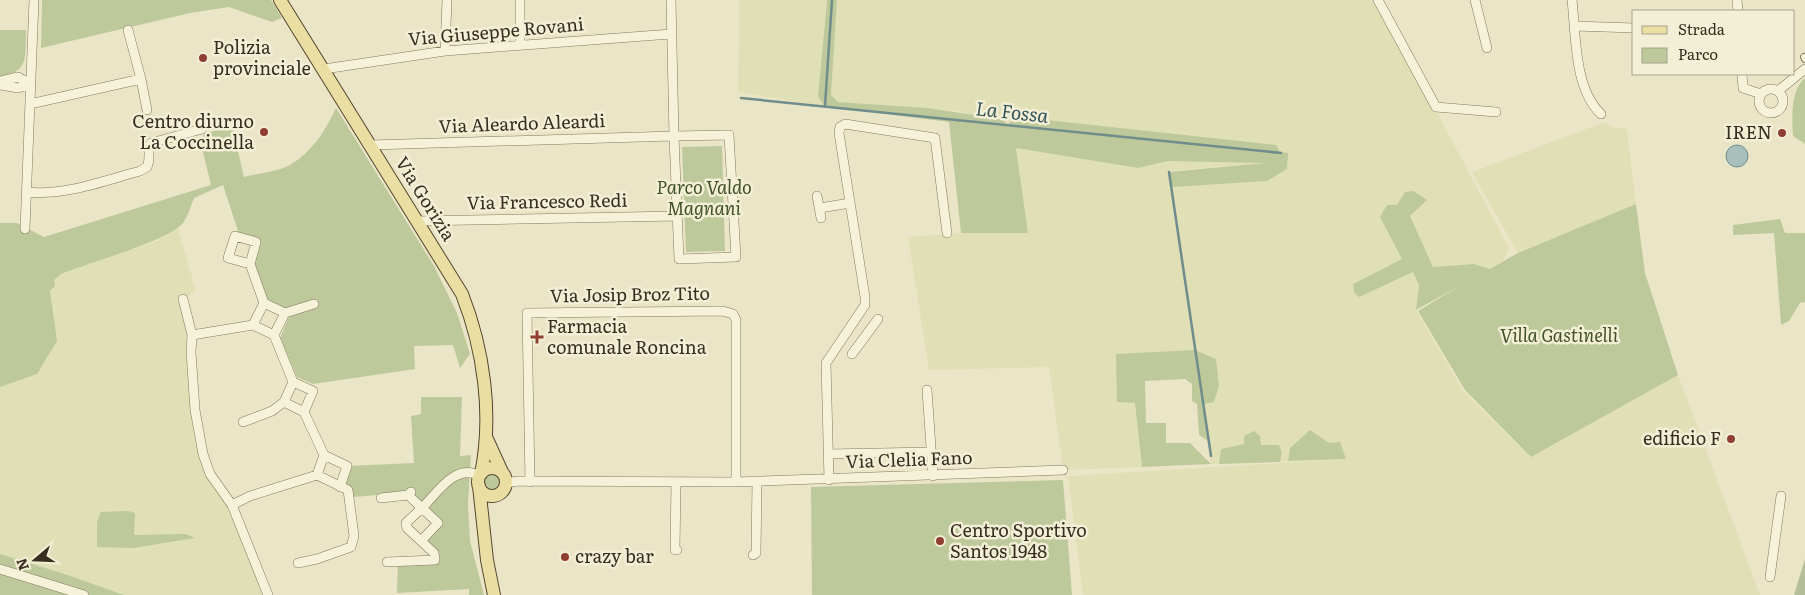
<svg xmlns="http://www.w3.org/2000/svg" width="1805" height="595" viewBox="0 0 1805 595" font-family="Literata,serif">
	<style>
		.farmland { fill: #e0dfb5 }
		.green { fill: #bdc99b }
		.cemetery { fill: #b5be9a }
		.water { fill: #a8bfbc; stroke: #6f8d8a }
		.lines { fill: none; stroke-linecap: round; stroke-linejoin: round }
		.stream { stroke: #6f8d8a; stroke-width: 2.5 }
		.pedestrian-casing { stroke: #85785e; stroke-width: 8 }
		.minor-casing { stroke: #85785e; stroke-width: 10 }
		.primary-casing { stroke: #544631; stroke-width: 14 }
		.pedestrian { stroke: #f6f2da; stroke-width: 6 }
		.minor { stroke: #f6f2da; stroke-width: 9 }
		.primary { stroke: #ebdea2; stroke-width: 12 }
		.poi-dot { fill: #903e32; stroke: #f3efd6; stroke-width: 2 }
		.labels { text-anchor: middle; stroke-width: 5; stroke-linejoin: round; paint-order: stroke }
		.street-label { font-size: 18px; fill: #372e20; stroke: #f3efd6 }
		.poi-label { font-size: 18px; fill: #372e20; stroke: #f3efd6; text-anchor: start }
		.park-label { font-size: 18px; font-style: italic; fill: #425228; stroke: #f3efd6 }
		.water-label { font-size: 19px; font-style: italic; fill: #315355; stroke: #f3efd6 }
	</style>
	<rect width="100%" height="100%" fill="#ebe5c7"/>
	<!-- farmland -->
	<path class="farmland" d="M 739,0 L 827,0 L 818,96 L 824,106 L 738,92 Z
		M 837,0 L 1377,0 L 1509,248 L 1503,261 L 1490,269 L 1474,264 L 1433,267 L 1410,216 L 1397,205 L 1380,217 L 1402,259 L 1353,284 L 1359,296 L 1413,272 L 1419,285 L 1416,310 L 1463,391 L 1531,457 L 1678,375 L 1760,595 L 1083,595 L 1068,476 L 1346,459 L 1340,443 L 1290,447 L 1288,461 L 1280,462 L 1282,453 L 1261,445 L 1244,444 L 1221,449 L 1219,464 L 1211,464 L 1203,403 L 1214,402 L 1219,386 L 1216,359 L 1117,354 L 1117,402 L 1135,403 L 1142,467 L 1063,470 L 1049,367 L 929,370 L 908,237 L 961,233 L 1028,233 L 1016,148 L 1138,168 L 1168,161 L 1270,162 L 1170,171 L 1172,186 L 1287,161 L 1007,125 L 958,111 L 838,102 L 831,95 Z
		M 1605,122 L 1614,128 L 1627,129 L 1636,204 L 1518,253 L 1472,172 Z
		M 178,228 L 196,291 L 183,299 L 178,296 L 187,332 L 194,434 L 199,455 L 230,508 L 264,595 L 124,595 L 68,575 L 0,554 L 0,379 L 40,292 L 61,274 L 154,242 Z"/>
	<!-- green -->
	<path class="green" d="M 42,0 L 271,0 L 282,18 L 272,22 L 229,7 L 190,13 L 41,48 Z
		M 827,0 L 837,0 L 831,95 L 838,102 L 927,108 L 1002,119 L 1007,125 L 1017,117 L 1037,119 L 1276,145 L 1280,152 L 1288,153 L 1287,169 L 1267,181 L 1172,187 L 1169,172 L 1264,163 L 1168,161 L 1138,168 L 1016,148 L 1028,233 L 961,233 L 949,122 L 824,106 L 818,96 Z
		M 0,30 L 26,30 C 25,55 30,73 0,76 Z
		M 1805,78 L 1805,144 L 1793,136 C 1792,119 1790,90 1805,78 Z
		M 336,108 L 434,266 L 457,313 L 470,354 L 460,368 L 453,345 L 414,346 L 415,369 L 313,384 L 297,377 L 280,338 L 291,312 L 264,303 L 250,264 L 256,242 L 235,236 L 238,231 L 223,185 L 194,198 C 191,206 188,216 183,223 C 171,240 85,264 61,274 L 54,280 L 55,286 L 50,291 L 57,341 L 37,374 L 0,387 L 0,223 L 17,223 L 44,237 L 211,185 L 200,140 L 204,139 L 203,134 L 229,127 L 233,130 L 244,177 C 258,173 277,172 290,165 C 312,152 326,130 336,108 Z
		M 722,146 L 725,251 L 686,252 L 682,147 Z
		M 1413,191 L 1427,200 L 1410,216 L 1433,267 L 1474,264 L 1490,269 L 1518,253 L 1636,204 L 1645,273 L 1678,375 L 1531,457 L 1465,390 L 1418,311 L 1461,285 L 1416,310 L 1419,285 L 1413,272 L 1359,297 L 1354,292 L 1353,284 L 1402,259 L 1380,217 L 1387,205 L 1397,205 L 1405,192 Z
		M 1780,219 L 1785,233 L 1805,233 L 1805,302 L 1800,303 L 1789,321 L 1781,325 L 1774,233 L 1733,235 L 1733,225 Z
		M 1195,350 L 1216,359 L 1219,386 L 1214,402 L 1203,404 L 1208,441 L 1199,435 L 1197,404 L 1192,401 L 1192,384 L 1185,379 L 1145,381 L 1146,423 L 1166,423 L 1166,443 L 1190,443 L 1211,464 L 1142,467 L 1135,403 L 1117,402 L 1116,354 Z
		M 421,397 L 462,397 L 460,456 L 471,455 L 468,504 L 470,541 L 484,595 L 469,595 L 469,589 L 397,593 L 398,562 L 435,560 L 421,541 L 437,523 L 411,492 L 354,497 L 348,490 L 340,487 L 347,466 L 414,463 L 411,416 L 421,414 Z
		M 1310,430 L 1329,443 L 1340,442 L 1346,459 L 1288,461 L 1290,448 Z
		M 1254,431 L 1260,436 L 1261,445 L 1279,445 L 1282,453 L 1280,462 L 1219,464 L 1221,449 L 1244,444 L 1244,436 Z
		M484 482a8 8 0 1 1 16 0a8 8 0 1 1-16 0Z
		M 1063,480 L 1072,595 L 812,595 L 811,487 Z
		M 128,511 L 135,513 L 134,535 L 186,534 L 195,538 L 133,548 L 97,547 L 97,522 L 101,512 Z
		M 0,554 L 68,575 L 124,595 L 0,595 Z"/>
	<!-- cemetery -->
	<path class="cemetery" d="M 1805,559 L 1805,595 L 1794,595 Z"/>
	<!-- water -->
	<path class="water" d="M1726 156a11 11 0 1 1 22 0a11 11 0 1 1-22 0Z"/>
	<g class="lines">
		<!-- stream -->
		<path class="stream" d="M 741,98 L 1281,153
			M 825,106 L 832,0
			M 1169,172 L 1211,456"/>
		<defs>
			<path id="pedestrian" d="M 1804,57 L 1805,59"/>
			<path id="minor" d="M 520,0 L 520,45
				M 1378,0 L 1436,107 L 1496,112
				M 1475,0 L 1487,48
				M 1572,0 C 1576,35 1574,89 1601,114
				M 1737,0 L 1738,11
				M 1575,26 L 1634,28
				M 128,30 L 141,79
				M 445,51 L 447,0
				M 324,69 L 445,51 L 671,34
				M 1742,74 L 1743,88 L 1761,94
				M 0,81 L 18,77 L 31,84 L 18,88 L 0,85
				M1759 101a12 12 0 1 1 24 0a12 12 0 1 1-24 0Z
				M 1778,91 L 1805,69
				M 30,104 L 141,79 L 147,110
				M 371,145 L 674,136 L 679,259 L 736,257 L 729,135 L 674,136 L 671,0
				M 27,192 C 65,196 103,181 140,171 L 147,167 C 151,159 147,151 151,143 L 202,129
				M 817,196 L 821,218
				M 820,208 L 850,203
				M 418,221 L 677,216
				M 25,229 L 34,0
				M 250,264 L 256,242 L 235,236 L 228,258 L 250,264 L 264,303 L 253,325 L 274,335 L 293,382 L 284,402 L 304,412 L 324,455 L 317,475
				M 183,299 L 192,335 L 191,352 L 195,410 L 203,454 L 210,474 L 232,505 L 268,595
				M 264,303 L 285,313 L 274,335
				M 285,313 L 314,304
				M 192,335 L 253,325
				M 852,354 L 878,319
				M 293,382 L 313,391 L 304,412
				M 927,390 L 933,476
				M 243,422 L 272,411 L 284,402
				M 829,454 L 931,452
				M 324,455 L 347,466 L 340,487
				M 829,480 L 826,363 L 865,305 L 865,297 L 839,133 L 840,127 L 845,124 L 935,138 L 947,233
				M 530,482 L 527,313 L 723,311 L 733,314 L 736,320 L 736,482
				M 676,482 L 675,550 L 677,550
				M 506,483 L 518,481 L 736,482 L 1063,470
				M 411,492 L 408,495 L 438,523 L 421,541 L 407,528 L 406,523 L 425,505 C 439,490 457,463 480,476
				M 381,498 L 408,495
				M 232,505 L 250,496 L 317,475 L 348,490 L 354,536 L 351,547 L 317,559 L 298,563
				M 753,555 L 756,553 L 757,481
				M 387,562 L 435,560 L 434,553 L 421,541
				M 0,569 L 84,595
				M 1770,577 L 1781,496"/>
			<path id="primary" d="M 280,0 L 462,294 C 484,350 493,415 481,474
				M 487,439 L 502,472
				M478 482a14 14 0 1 1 28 0a14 14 0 1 1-28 0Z
				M 479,486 L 487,560 L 494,595"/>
		</defs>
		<!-- pedestrian casing -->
		<use href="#pedestrian" class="pedestrian-casing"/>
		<!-- minor casing -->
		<use href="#minor" class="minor-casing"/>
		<!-- primary casing -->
		<use href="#primary" class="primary-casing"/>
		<!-- pedestrian -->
		<use href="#pedestrian" class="pedestrian"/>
		<!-- minor -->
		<use href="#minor" class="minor"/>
		<!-- primary -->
		<use href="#primary" class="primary"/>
	</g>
	<!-- markers -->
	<g class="poi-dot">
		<circle cx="203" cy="58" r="5"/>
		<circle cx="264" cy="132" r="5"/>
		<circle cx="1782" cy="133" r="5"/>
		<path d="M534.5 329.5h5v5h5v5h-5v5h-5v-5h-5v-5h5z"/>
		<circle cx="1731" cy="439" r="5"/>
		<circle cx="940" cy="541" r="5"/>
		<circle cx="565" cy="557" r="5"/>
	</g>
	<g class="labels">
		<!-- street labels -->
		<g class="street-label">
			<text transform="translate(496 32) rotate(-5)" y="6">Via Giuseppe Rovani</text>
			<text transform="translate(522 124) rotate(-2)" y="6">Via Aleardo Aleardi</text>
			<text transform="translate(425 199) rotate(58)" y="6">Via Gorizia</text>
			<text transform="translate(547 202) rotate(-1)" y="6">Via Francesco Redi</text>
			<text transform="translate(630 295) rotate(-1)" y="6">Via Josip Broz Tito</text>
			<text transform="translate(909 460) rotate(-2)" y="6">Via Clelia Fano</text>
		</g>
		<!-- poi labels -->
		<g class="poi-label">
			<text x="213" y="54">Polizia<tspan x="213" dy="21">provinciale</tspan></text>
			<text x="254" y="128" text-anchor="end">Centro diurno<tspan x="254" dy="21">La Coccinella</tspan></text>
			<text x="1772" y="139" text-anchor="end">IREN</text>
			<text x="547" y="333">Farmacia<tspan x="547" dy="21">comunale Roncina</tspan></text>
			<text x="1721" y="445" text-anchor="end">edificio F</text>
			<text x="950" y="537">Centro Sportivo<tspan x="950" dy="21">Santos 1948</tspan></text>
			<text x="575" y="563">crazy bar</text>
		</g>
		<!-- park labels -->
		<g class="park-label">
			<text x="704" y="194">Parco Valdo<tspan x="704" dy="21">Magnani</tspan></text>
			<text x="1559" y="342">Villa Gastinelli</text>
		</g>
		<!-- water labels -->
		<g class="water-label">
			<text transform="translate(1012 112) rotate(6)" y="7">La Fossa</text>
		</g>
	</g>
	<!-- legend -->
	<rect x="1632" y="10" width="162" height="65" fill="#f3efd6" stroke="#a8a28d"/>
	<rect x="1642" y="26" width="25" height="8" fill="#ebdea2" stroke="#a8a28d"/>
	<text x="1678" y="35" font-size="15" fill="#372e20">Strada</text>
	<rect x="1642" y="48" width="25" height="15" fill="#bdc99b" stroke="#a8a28d"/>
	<text x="1678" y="60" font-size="15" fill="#372e20">Parco</text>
	<!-- north arrow -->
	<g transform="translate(35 560) rotate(251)" stroke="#f3efd6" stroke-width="4" paint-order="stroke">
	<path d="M0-4L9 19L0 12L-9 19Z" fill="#372e20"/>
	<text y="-8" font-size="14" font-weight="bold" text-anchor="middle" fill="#372e20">N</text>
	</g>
</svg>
